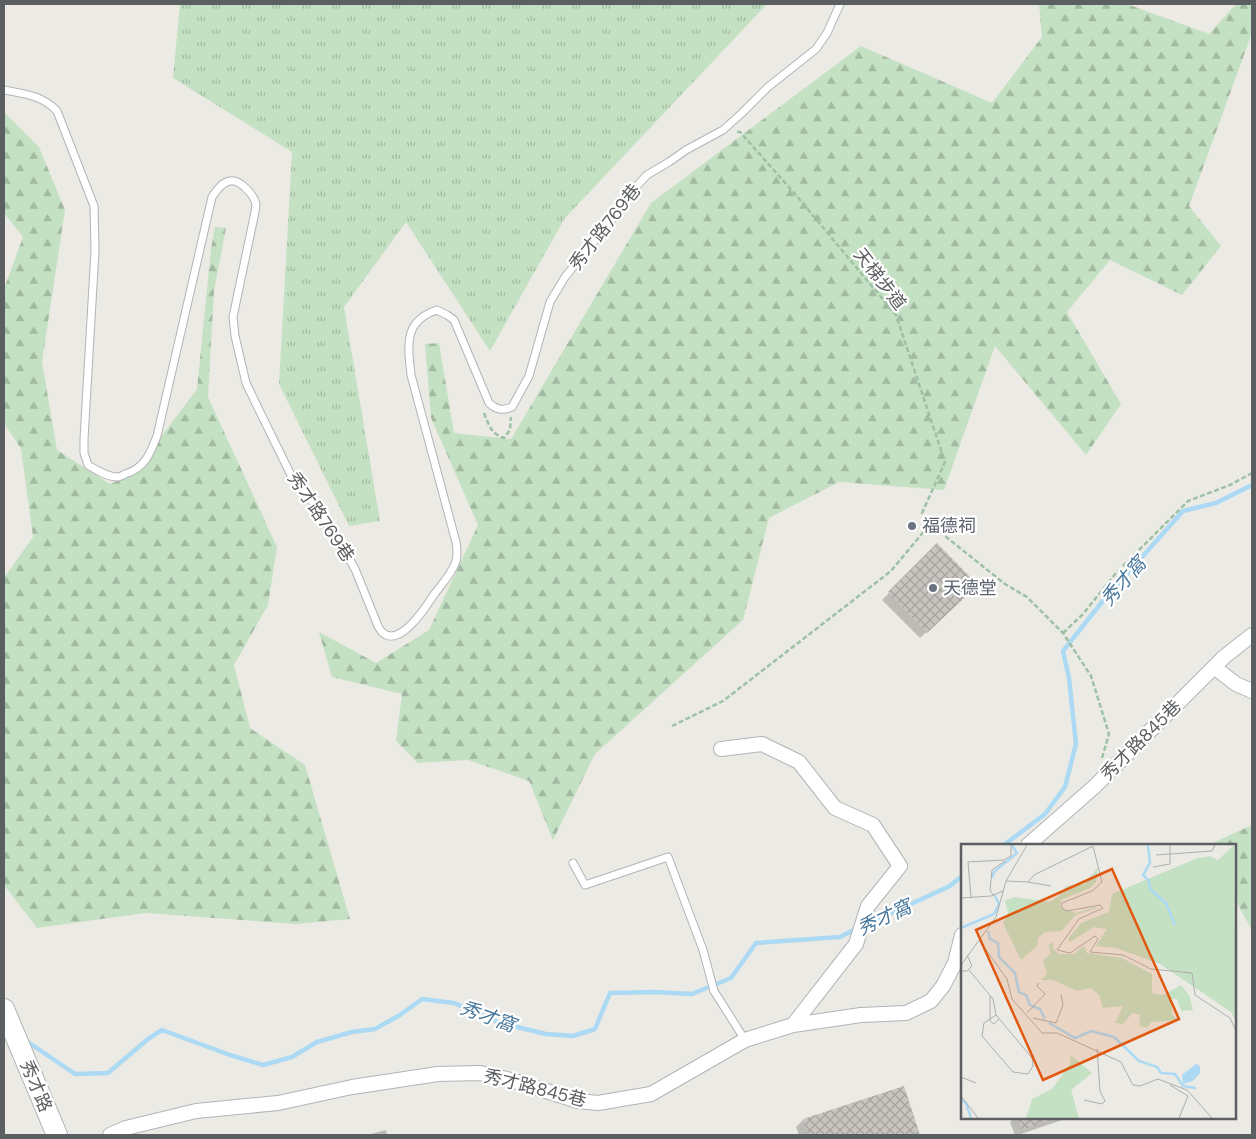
<svg xmlns="http://www.w3.org/2000/svg" width="1256" height="1139" viewBox="0 0 1256 1139" font-family="'DM Sans','Noto Sans TC',sans-serif">
	<style>
		.grass { fill: url(#grass-tufts) }
		.forest { fill: url(#forest-firs) }
		.shadow { fill: #0003 }
		.lines { fill: none; stroke-linecap: round; stroke-linejoin: round }
		.stream { stroke: #acdaf4; stroke-width: 4.5 }
		.building { fill: url(#building-cross-hatch) }
		.service-casing { stroke: #b1b4b7; stroke-width: 9 }
		.minor-casing { stroke: #b1b4b7; stroke-width: 16 }
		.secondary-casing { stroke: #b0b3b7; stroke-width: 22 }
		.path { stroke: #9dc1a5; stroke-width: 2.5; stroke-dasharray: 5 2.5; stroke-linecap: butt }
		.service { stroke: #fff; stroke-width: 7 }
		.minor { stroke: #fff; stroke-width: 14 }
		.secondary { stroke: #fff; stroke-width: 20 }
		.worship-dot { fill: #6b7280; stroke: #fff; stroke-width: 2 }
		.labels { text-anchor: middle; stroke-width: 4.5; stroke-linejoin: round; paint-order: stroke }
		.street-label { font-size: 18px; fill: #5c5f62; stroke: #fff }
		.worship-label { font-size: 18px; fill: #5b616d; stroke: #fff; text-anchor: start }
		.water-label { font-size: 19px; font-style: italic; fill: #48779c; stroke: #fff }
		.inset-river { fill: none; stroke: #acdaf4; stroke-width: 2.5 }
		.inset-road { fill: none; stroke: #aeaeac; stroke-width: 1 }
		.view { fill: #e15910; fill-opacity: 0.15; stroke: #e15910; stroke-width: 2.5 }
		.inset-edge { fill: none; stroke: #5c5f62; stroke-width: 2.5 }
	</style>
	<defs>
		<pattern id="grass-tufts" width="24" height="20" patternUnits="userSpaceOnUse" patternTransform="scale(1.25)"><rect width="24" height="20" fill="#c5e1c3"/><path d="M3 7l-1-3M5 7V3M7 7l1-3M15 17l-1-3M17 17v-4M19 17l1-3" fill="none" stroke="#a3baa2"/></pattern>
		<pattern id="forest-firs" width="22" height="20" patternUnits="userSpaceOnUse" patternTransform="scale(1.25)"><rect width="22" height="20" fill="#c5e1c3"/><path d="M5 1l3.5 6h-7zM16 11l3.5 6h-7z" fill="#a3baa2"/></pattern>
		<pattern id="building-cross-hatch" width="8" height="8" patternUnits="userSpaceOnUse" patternTransform="scale(1.25)"><rect width="8" height="8" fill="#c8c5c0"/><path d="M0 0l8 8M0 8l8-8" fill="none" stroke="#a6a39f"/></pattern>
	</defs>
	<rect width="100%" height="100%" fill="#eceae4"/>
	<!-- grass -->
	<path class="grass" d="M 180,4 L 767,4 L 565,218 L 490,351 L 406,222 L 344,307 L 380,521 L 349,526 L 279,384 L 292,152 L 173,78 Z"/>
	<!-- forest -->
	<path class="forest" d="M 1039,4 L 1127,4 L 1209,34 L 1236,4 L 1245,4 L 1252,6 L 1252,33 L 1189,206 L 1221,246 L 1182,295 L 1110,260 L 1067,312 L 1121,404 L 1086,455 L 995,346 L 944,490 L 839,482 L 769,518 L 743,620 L 595,754 L 553,840 L 529,781 L 468,760 L 418,763 L 396,741 L 402,694 L 332,677 L 319,632 L 376,663 L 429,630 L 478,525 L 431,418 L 425,344 L 439,343 L 454,433 L 511,439 L 651,203 L 861,46 L 992,103 L 1042,37 Z
		M 4,112 L 39,147 L 65,210 L 42,362 L 57,450 L 110,484 L 133,474 L 197,389 L 211,249 L 215,227 L 226,228 L 214,291 L 208,397 L 277,547 L 268,605 L 234,665 L 250,728 L 305,765 L 350,919 L 296,924 L 145,913 L 37,928 L 4,885 L 4,578 L 33,537 L 21,449 L 4,423 L 4,289 L 23,237 L 4,213 Z
		M 1252,825 L 1252,931 L 1235,899 L 1235,845 L 1208,845 Z"/>
	<!-- shadow -->
	<path class="shadow" d="M 937,545 L 976,585 L 920,638 L 882,600 Z
		M 903,1087 L 919,1135 L 799,1135 L 796,1127 L 803,1120 Z
		M 1014,1118 L 1068,1118 L 1018,1135 L 1015,1135 L 1010,1122 Z
		M 386,1130 L 387,1135 L 367,1135 Z"/>
	<g class="lines">
		<!-- stream -->
		<path class="stream" d="M 1004,845 L 1045,814 L 1065,787 L 1076,744 L 1069,678 L 1063,651 L 1102,602 L 1183,511 L 1216,503 L 1252,485
			M 865,925 L 950,886 L 962,876
			M 25,1040 L 75,1074 L 108,1073 L 148,1039 L 162,1030 L 230,1055 L 263,1065 L 292,1057 L 317,1042 L 352,1032 L 375,1029 L 400,1015 L 422,999 L 454,1003 L 500,1023 L 546,1034 L 573,1036 L 595,1029 L 610,993 L 654,992 L 692,994 L 731,978 L 756,943 L 840,937 L 858,928"/>
	</g>
	<!-- building -->
	<path class="building" d="M 937,543 L 978,585 L 927,633 L 888,592 Z
		M 904,1086 L 920,1135 L 808,1135 L 803,1119 Z
		M 1018,1118 L 1053,1118 L 1053,1119 L 1022,1130 Z"/>
	<g class="lines">
		<defs>
			<path id="service" d="M 4,90 C 25,94 41,95 57,111 L 94,206 L 95,251 L 84,439 L 84,453 L 88,465 C 96,470 107,477 118,477 C 119,477 124,475 125,474 C 145,468 150,454 157,436 L 212,197 C 216,191 222,182 230,181 C 240,179 254,195 256,204 C 256,207 255,210 255,212 L 233,317 L 235,336 L 246,383 L 259,410 L 291,475 L 301,486 L 338,539 L 355,569 L 378,626 C 379,628 380,630 382,632 C 399,649 426,607 433,596 C 441,585 452,574 456,561 C 458,554 457,548 456,542 L 411,375 C 408,346 403,321 437,310 L 447,315 L 454,320 L 489,403 C 497,410 502,411 512,407 L 529,376 L 550,302 L 565,277 L 612,219 L 633,190 L 647,175 L 669,162 L 686,150 L 723,130 L 742,113 L 768,87 L 816,49 L 827,33 L 840,4
				M 573,863 L 585,885 L 668,857 L 703,950 L 714,991 L 745,1040"/>
			<path id="minor" d="M 1214,667 L 1236,684 L 1252,691
				M 721,749 L 762,744 L 799,762 L 835,808 L 873,825 L 900,866 L 868,906 L 856,944 L 793,1025
				M 1028,845 L 1094,787 L 1224,657 L 1252,635
				M 110,1135 L 126,1128 L 196,1111 L 278,1103 L 352,1087 L 438,1074 L 480,1073 L 511,1080 L 578,1101 L 598,1103 L 651,1094 L 745,1040 L 793,1025 L 861,1015 L 906,1013 L 931,1001 L 943,986 L 955,963 L 962,935"/>
			<path id="secondary" d="M 4,1009 L 57,1135"/>
		</defs>
		<!-- service casing -->
		<use href="#service" class="service-casing"/>
		<!-- minor casing -->
		<use href="#minor" class="minor-casing"/>
		<!-- secondary casing -->
		<use href="#secondary" class="secondary-casing"/>
		<!-- path -->
		<path class="path" d="M 737,132 L 740,132 L 795,194 L 896,315 L 945,462 L 922,513 L 930,524 L 1005,584 L 1027,597 L 1063,633 L 1091,676 L 1109,734 L 1102,758
			M 484,413 C 489,425 491,434 504,438 L 510,430 L 511,417
			M 1063,633 L 1083,614 L 1116,573 L 1188,501 L 1230,485 L 1252,473
			M 672,726 L 723,701 L 891,571 L 930,524"/>
		<!-- service -->
		<use href="#service" class="service"/>
		<!-- minor -->
		<use href="#minor" class="minor"/>
		<!-- secondary -->
		<use href="#secondary" class="secondary"/>
	</g>
	<!-- markers -->
	<g class="worship-dot">
		<circle cx="912" cy="526" r="5"/>
		<circle cx="933" cy="588" r="5"/>
	</g>
	<g class="labels">
		<!-- street labels -->
		<g class="street-label">
			<text transform="translate(605 227) rotate(-52)" y="6">秀才路769巷</text>
			<text transform="translate(880 279) rotate(52)" y="6">天梯步道</text>
			<text transform="translate(321 517) rotate(56)" y="6">秀才路769巷</text>
			<text transform="translate(1141 740) rotate(-45)" y="6">秀才路845巷</text>
			<text transform="translate(36 1086) rotate(67)" y="6">秀才路</text>
			<text transform="translate(535 1088) rotate(14)" y="6">秀才路845巷</text>
		</g>
		<!-- worship labels -->
		<g class="worship-label">
			<text x="922" y="532">福德祠</text>
			<text x="943" y="594">天德堂</text>
		</g>
		<!-- water labels -->
		<g class="water-label">
			<text transform="translate(1123 581) rotate(-49)" y="7">秀才窩</text>
			<text transform="translate(884 917) rotate(-25)" y="7">秀才窩</text>
			<text transform="translate(488 1016) rotate(20)" y="7">秀才窩</text>
		</g>
	</g>
	<!-- overview -->
	<g transform="translate(961 844)">
		<rect width="275" height="275" fill="#eceae4"/>
		<path d="M 273,1 L 275,177 L 270,168 L 199,120 L 155,104 L 135,102 L 146,85 L 133,83 L 109,98 L 107,95 L 120,79 L 148,68 L 151,50 L 237,14 L 249,12 L 257,16 Z" fill="#c5e1c3"/>
		<path d="M 137,23 L 135,38 L 129,44 L 100,56 L 99,64 L 115,69 L 135,63 L 136,64 L 115,71 L 100,87 L 84,88 L 77,94 L 76,102 L 60,116 L 42,79 L 47,69 L 44,57 L 53,53 L 89,58 L 98,52 L 105,42 L 124,40 ZM 132,94 L 123,102 L 126,109 L 161,114 L 191,130 L 191,149 L 202,151 L 220,141 L 228,151 L 232,166 L 220,167 L 216,155 L 210,155 L 211,171 L 217,176 L 190,178 L 186,184 L 178,182 L 179,171 L 171,169 L 162,180 L 154,179 L 162,162 L 142,164 L 138,151 L 130,144 L 116,147 L 92,136 L 80,136 L 86,130 L 82,116 L 89,110 L 88,101 L 92,97 L 92,105 L 98,110 L 113,110 ZM 110,211 L 131,229 L 110,246 L 118,274 L 65,274 L 71,255 L 91,245 L 109,220 Z" fill="#c5e1c3"/>
		<path d="M 235,220 L 239,222 L 239,229 L 232,237 L 222,240 L 221,231 Z" fill="#acdaf4"/>
		<path class="inset-river" d="M 187,1 L 189,19 L 182,31 L 188,37 L 189,45 L 205,59 L 214,81M 31,34 L 33,28 L 56,9 L 51,1M 0,84 L 33,70 L 38,60 L 33,50M 27,87 L 29,95 L 37,99 L 38,113 L 54,129 L 58,148 L 65,151 L 69,161 L 79,165 L 84,175M 88,179 L 114,194 L 130,187 L 153,193 L 178,217 L 196,223 L 200,229 L 214,230 L 222,242 L 235,244M 0,256 L 5,259 L 10,274"/>
		<path class="inset-road" d="M 195,11 L 251,7 L 254,1M 192,23 L 209,20 L 209,1M 45,37 L 67,38 L 73,31 L 132,2 L 141,38 L 131,47 L 101,59 L 100,63 L 106,67 L 139,61 L 142,64 L 118,75 L 96,106 L 109,109 L 134,92 L 137,95 L 129,108 L 162,111 L 190,125 L 231,129 L 234,151 L 269,174 L 275,187M 67,38 L 90,42M 32,51 L 29,46 L 31,26 L 44,17M 10,53 L 7,18 L 43,16 L 50,12 L 50,1M 0,54 L 30,52 L 42,47M 18,96 L 46,135 L 51,155 L 81,189 L 96,189 L 160,218 L 172,241 L 179,242 L 197,235 L 226,246 L 251,274M 0,121 L 35,73 L 45,37 L 66,1M 8,126 L 32,155 L 35,171 L 71,214 L 72,222 L 67,230 L 52,228 L 21,192 L 23,179 L 35,171M 0,127 L 6,127 L 11,122 L 6,111M 29,152 L 29,177 L 33,180 L 38,175M 66,169 L 84,150 L 76,142 L 78,139M 72,174 L 95,179 L 102,161 L 100,151M 0,233 L 15,239M 209,241 L 227,252 L 218,274M 0,252 L 17,274M 123,256 L 141,260 L 144,257 L 139,247 L 136,205"/>
		<path class="view" d="M 151,25 L 218,175 L 82,236 L 15,86 Z"/>
		<rect width="275" height="275" class="inset-edge"/>
	</g>
	<!-- border -->
	<rect width="1256" height="1139" fill="none" stroke="#5c5f62" stroke-width="10"/>
</svg>
